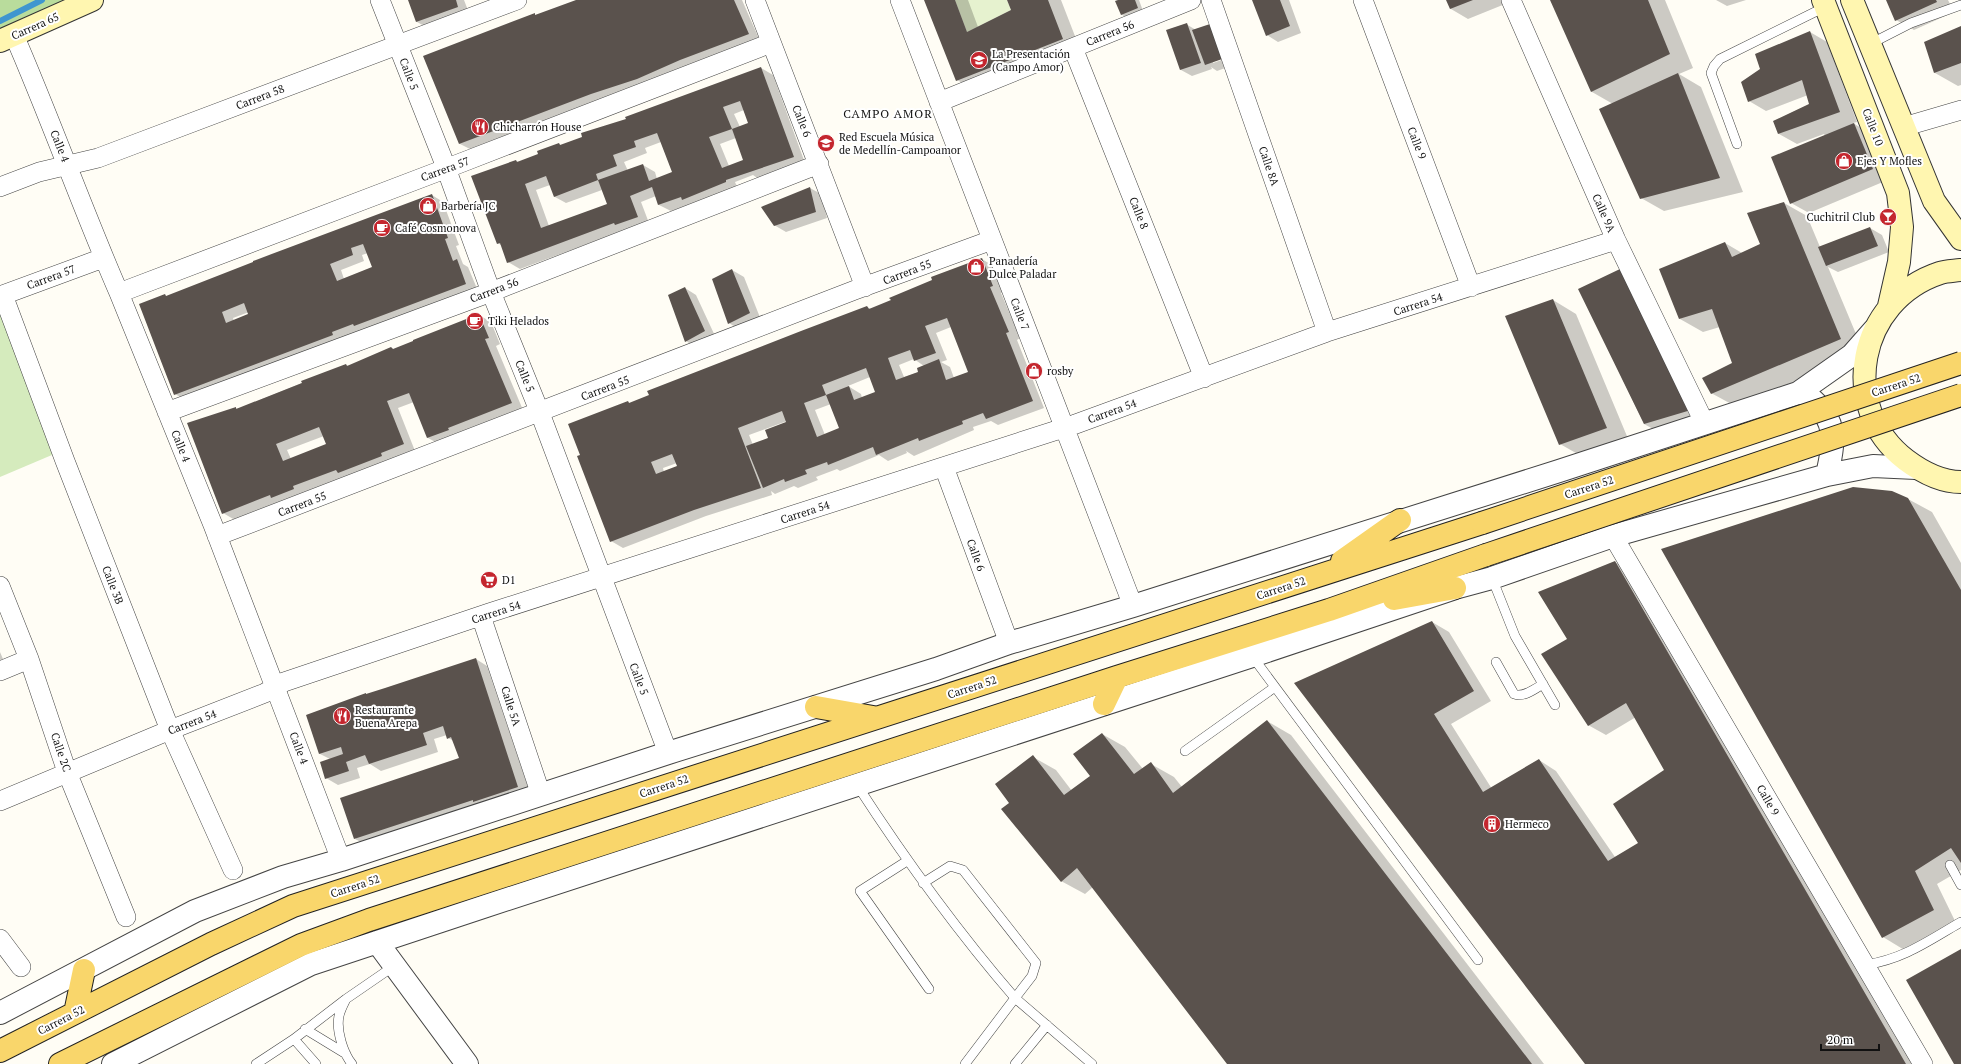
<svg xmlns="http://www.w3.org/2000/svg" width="1961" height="1064" viewBox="0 0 1961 1064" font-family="'PT Serif',serif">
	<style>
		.green { fill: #d5ebbd }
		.forest { fill: #b9dc9c }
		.pitch { fill: #e6f2cf }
		.shadow { fill: #0003; fill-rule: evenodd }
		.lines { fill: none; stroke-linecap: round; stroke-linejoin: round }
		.stream { stroke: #3f96cf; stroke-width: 6 }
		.building { fill: #5a524d; fill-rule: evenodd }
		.service-casing { stroke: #444; stroke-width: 10 }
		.minor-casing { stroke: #444; stroke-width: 20 }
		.tertiary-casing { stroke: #444; stroke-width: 24 }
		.secondary-casing { stroke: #333; stroke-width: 24 }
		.primary-casing { stroke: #222; stroke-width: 24 }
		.service { stroke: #fff; stroke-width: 9 }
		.minor { stroke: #fff; stroke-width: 19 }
		.tertiary { stroke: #fff; stroke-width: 22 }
		.secondary { stroke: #fff6b0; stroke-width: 22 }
		.primary { stroke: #f9d66b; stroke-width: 22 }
		.primary-bridge-casing { stroke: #222; stroke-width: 24; stroke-linecap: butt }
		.primary-bridge { stroke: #f9d66b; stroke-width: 22 }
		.labels { text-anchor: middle; stroke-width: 4; stroke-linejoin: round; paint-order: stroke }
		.street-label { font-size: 11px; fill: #111; stroke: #fff }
		.poi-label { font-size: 11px; fill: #111; stroke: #fff; text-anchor: start }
		.neighbourhood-label { font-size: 12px; letter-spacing: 1px; fill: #111; stroke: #fff }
	</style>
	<rect width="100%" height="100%" fill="#fffdf5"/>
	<!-- green -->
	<path class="green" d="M 0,310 L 59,452 L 0,477 Z"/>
	<!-- forest -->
	<path class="forest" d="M 0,0 L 70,0 L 0,32 Z"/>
	<!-- pitch -->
	<path class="pitch" d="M 955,0 L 1007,0 L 1011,10 L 967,32 Z"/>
	<!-- shadow -->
	<path class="shadow" d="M 409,0 L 464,0 L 469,13 L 428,28 L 417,22 Z
		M 579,0 L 742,0 L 760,41 L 472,150 L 460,144 L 424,57 L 534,14 L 537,16 Z
		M 925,0 L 968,0 L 978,27 L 1012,10 L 1008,0 L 1061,0 L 1080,49 L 975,90 L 957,80 Z
		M 1120,0 L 1139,0 L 1143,11 L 1127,18 L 1121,14 Z
		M 1253,0 L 1289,0 L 1301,33 L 1278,42 L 1267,35 Z
		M 1447,0 L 1515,0 L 1468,19 L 1451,9 Z
		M 1551,0 L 1665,0 L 1693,68 L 1679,74 L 1701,87 L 1743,192 L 1664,211 L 1641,198 L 1613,104 L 1592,92 Z
		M 1716,0 L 1746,0 L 1727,6 Z
		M 1887,0 L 1948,0 L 1954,12 L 1914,30 L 1896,20 Z
		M 1216,23 L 1228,29 L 1239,63 L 1217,71 L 1211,67 L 1212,69 L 1192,76 L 1181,70 L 1167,31 L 1186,24 L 1196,30 ZM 1233,54 L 1233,56 L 1213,63 L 1213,61 Z
		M 1961,27 L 1961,85 L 1958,86 L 1935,73 L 1925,43 Z
		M 1810,32 L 1827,42 L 1857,122 L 1853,123 L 1871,134 L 1890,179 L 1809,213 L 1791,203 L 1825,136 L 1824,134 L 1797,144 L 1779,134 L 1774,121 L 1810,104 L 1808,95 L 1766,111 L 1749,101 Z
		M 761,68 L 773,75 L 805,163 L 760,180 L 753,175 L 735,182 L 738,189 L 671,211 L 659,205 L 656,196 L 641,202 L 649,223 L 627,231 L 625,230 L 520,269 L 508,262 L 502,246 L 498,243 L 516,161 L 519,162 L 539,155 L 559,144 L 562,146 ZM 744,110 L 749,124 L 740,127 L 734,114 ZM 736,138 L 745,162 L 729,166 L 720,144 ZM 661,142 L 673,173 L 657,179 L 655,172 L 643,165 L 628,171 L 624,162 L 647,153 L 645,148 ZM 550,185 L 555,197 L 566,203 L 602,190 L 608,205 L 549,226 L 536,190 Z
		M 810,188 L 821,194 L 827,218 L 786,232 L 774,225 Z
		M 432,195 L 443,202 L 459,245 L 456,246 L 463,264 L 468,267 L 478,291 L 187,401 L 175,394 L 167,297 ZM 368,253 L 373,268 L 344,279 L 341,270 L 364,261 L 362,255 ZM 249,312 L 250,315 L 234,321 L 233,318 Z
		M 1784,203 L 1807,216 L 1820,247 L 1870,228 L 1882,235 L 1889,252 L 1838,272 L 1828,267 L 1864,353 L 1735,406 L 1711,393 L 1734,364 L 1720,327 L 1703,332 L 1680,319 L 1725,243 L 1742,253 L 1761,244 Z
		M 982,259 L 993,266 L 1004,292 L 1001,293 L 1020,338 L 1017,340 L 1044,408 L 998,425 L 991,421 L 973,427 L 974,430 L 914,456 L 906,451 L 907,453 L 888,461 L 879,455 L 840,471 L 837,469 L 816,477 L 818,480 L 798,488 L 794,486 L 775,494 L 771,491 L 772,495 L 706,516 L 623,548 L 611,541 L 581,456 L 628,402 L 631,404 L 867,307 L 871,309 L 892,301 ZM 951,327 L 969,372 L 954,378 L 950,367 L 941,362 L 947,360 L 936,333 ZM 914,359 L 924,366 L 919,372 L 904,377 L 899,365 ZM 870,377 L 876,393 L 862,398 L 861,394 L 848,386 ZM 831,404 L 840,429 L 825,435 L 815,410 ZM 787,421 L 788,423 L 769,438 L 753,445 L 749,435 ZM 677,463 L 679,466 L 664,472 L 663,468 Z
		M 732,270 L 744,277 L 761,320 L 740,330 L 729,323 Z
		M 685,288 L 696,295 L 716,338 L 697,348 L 686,341 Z
		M 1580,290 L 1713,423 L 1668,437 L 1644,424 Z
		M 1553,300 L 1576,314 L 1629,441 L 1583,457 L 1560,444 Z
		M 479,315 L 491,322 L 500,344 L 496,346 L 523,410 L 439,444 L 428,438 L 414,402 L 398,408 L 415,451 L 235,520 L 223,513 L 236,408 L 238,409 L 346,365 L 349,366 L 391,348 L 395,350 ZM 324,436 L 328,444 L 291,459 L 287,450 Z
		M 1908,499 L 1932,512 L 1961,563 L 1961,870 L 1937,884 L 1956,923 L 1906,951 L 1883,937 Z
		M 1615,562 L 1632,572 L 1917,1064 L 1586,1064 L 1296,684 L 1432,622 L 1449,632 L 1491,701 L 1451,724 L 1492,789 L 1539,760 L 1556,771 L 1615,857 L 1640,844 L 1666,770 L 1636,717 L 1606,735 L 1588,725 L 1568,639 Z
		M 0,652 L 3,659 L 0,660 Z
		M 476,659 L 487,666 L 530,793 L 367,845 L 355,839 L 460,759 L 454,741 L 448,738 L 447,735 L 434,739 L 438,752 L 381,771 L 370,764 L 357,768 L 360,778 L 338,785 L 326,778 L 330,759 L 320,754 L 307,715 Z
		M 1267,721 L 1291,735 L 1544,1064 L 1228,1064 L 1093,887 L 1085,894 L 1061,881 L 1010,804 L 1033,757 L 1056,770 L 1072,791 L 1091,777 L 1102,734 L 1125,747 L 1143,769 L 1151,764 L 1174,777 L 1182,787 Z"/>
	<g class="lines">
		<!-- stream -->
		<path class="stream" d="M 0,21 L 42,0"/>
	</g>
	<!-- building -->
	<path class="building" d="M 408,0 L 456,0 L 458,7 L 416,22 Z
		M 576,0 L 734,0 L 749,34 L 680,60 L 637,79 L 591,94 L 459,144 L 423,56 L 535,13 L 535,15 Z
		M 924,0 L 955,0 L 967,32 L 1011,10 L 1007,0 L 1048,0 L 1063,39 L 956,81 Z
		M 1118,0 L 1135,0 L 1138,8 L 1121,15 L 1115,1 Z
		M 1252,0 L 1280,0 L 1290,26 L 1266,36 Z
		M 1446,0 L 1473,0 L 1450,9 Z
		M 1550,0 L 1648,0 L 1670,54 L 1591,92 Z
		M 1886,0 L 1936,0 L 1937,2 L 1895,21 Z
		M 1216,22 L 1228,57 L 1205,65 L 1192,30 Z
		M 1187,23 L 1201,63 L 1180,70 L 1166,30 Z
		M 1961,26 L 1961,63 L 1934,73 L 1924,42 Z
		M 1810,31 L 1840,112 L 1778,134 L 1773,121 L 1809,104 L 1802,80 L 1748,102 L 1741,82 L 1760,69 L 1755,54 Z
		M 761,67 L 794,157 L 726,180 L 726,182 L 682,200 L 681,197 L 658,205 L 652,187 L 630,196 L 638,217 L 615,225 L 614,223 L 507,263 L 500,243 L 497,244 L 471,176 L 516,160 L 517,162 L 538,154 L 537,151 L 559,143 L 560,145 L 582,137 L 581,133 L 626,119 L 625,117 ZM 740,101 L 748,123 L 732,129 L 743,160 L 722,168 L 709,137 L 732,129 L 723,107 ZM 657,133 L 672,172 L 649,181 L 643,164 L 598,180 L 596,174 L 617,166 L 613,155 L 636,147 L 634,141 ZM 546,176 L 554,197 L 598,180 L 607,204 L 541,228 L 525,184 Z
		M 1678,73 L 1720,178 L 1640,199 L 1599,109 Z
		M 1854,123 L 1873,169 L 1790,204 L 1771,157 Z
		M 810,187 L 816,212 L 774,226 L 761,207 Z
		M 432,194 L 448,238 L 445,239 L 453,261 L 457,259 L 466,284 L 354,326 L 353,324 L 332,332 L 333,335 L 174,395 L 139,304 L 165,294 L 166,296 L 253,262 L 253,261 ZM 363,244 L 372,267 L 337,281 L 330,264 L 353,255 L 351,248 ZM 244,303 L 248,314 L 226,323 L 222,312 Z
		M 1784,202 L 1841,339 L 1711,394 L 1702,378 L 1732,363 L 1712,309 L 1679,319 L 1659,269 L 1725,242 L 1732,257 L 1760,244 L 1747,213 Z
		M 1870,227 L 1878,246 L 1826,266 L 1818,247 Z
		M 982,258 L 993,286 L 990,287 L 1009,332 L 1006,333 L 1033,401 L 986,419 L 983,413 L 962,421 L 963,424 L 942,432 L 919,441 L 918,438 L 876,455 L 873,447 L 828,465 L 827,462 L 805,470 L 807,474 L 785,482 L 784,479 L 763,488 L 746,446 L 768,438 L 765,430 L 786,422 L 782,411 L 738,428 L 761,488 L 694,510 L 610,542 L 577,456 L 580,455 L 568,424 L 628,401 L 629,403 L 649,395 L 647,391 L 801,331 L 867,306 L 869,309 L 891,300 L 889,298 L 932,280 L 931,277 ZM 947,318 L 968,372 L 946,380 L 939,359 L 917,368 L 918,372 L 896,380 L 888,358 L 910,350 L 914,361 L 936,353 L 925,326 ZM 866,368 L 875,392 L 854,400 L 849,386 L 826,395 L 839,428 L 817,437 L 804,403 L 826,395 L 822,385 ZM 672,454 L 677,466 L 656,474 L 651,462 Z
		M 732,269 L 750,313 L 728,324 L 712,279 Z
		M 1620,269 L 1691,410 L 1644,424 L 1578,289 Z
		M 685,287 L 705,331 L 685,342 L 668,295 Z
		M 1553,299 L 1607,428 L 1559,445 L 1505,316 Z
		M 479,314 L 489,338 L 485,339 L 512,403 L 448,428 L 449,430 L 427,438 L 409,393 L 387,401 L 404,444 L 381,453 L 382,456 L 338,473 L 336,470 L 293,486 L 294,489 L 271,498 L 270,495 L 222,514 L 187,423 L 236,407 L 236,409 L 302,383 L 301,381 L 346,364 L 347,366 L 391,347 L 393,349 L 413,341 L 413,340 ZM 319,427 L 326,444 L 283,461 L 276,444 Z
		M 1853,487 L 1892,491 L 1908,498 L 1961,590 L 1961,863 L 1951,848 L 1915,871 L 1934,910 L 1882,938 L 1661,549 Z
		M 1615,561 L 1906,1064 L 1585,1064 L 1294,683 L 1432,621 L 1474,691 L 1434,714 L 1483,792 L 1539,759 L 1608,861 L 1638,843 L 1613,804 L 1664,770 L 1626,703 L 1588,726 L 1541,654 L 1567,639 L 1538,592 Z
		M 476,658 L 518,787 L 473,802 L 473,800 L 354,839 L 340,798 L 459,758 L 451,737 L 447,739 L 443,726 L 423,733 L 427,745 L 369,764 L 365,755 L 346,762 L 349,771 L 325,779 L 320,762 L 343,754 L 341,747 L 319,754 L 306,715 L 366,693 L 366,694 L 385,688 Z
		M 1267,720 L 1532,1064 L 1227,1064 L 1077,868 L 1061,882 L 1001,809 L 1009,803 L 995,784 L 1033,755 L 1064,795 L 1090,776 L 1073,754 L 1102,733 L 1134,774 L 1151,762 L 1173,793 Z
		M 1961,949 L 1961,1064 L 1954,1064 L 1906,980 Z"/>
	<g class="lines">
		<defs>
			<path id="service" d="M 1870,44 L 1911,23 L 1961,5
				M 1737,144 L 1711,73 L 1714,66 L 1720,59 L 1825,7
				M 1492,578 L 1515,636 L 1555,705
				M 1252,656 L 1478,960
				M 1496,662 L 1514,694 C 1523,698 1535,689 1543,684
				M 1185,751 L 1275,687
				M 857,785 C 905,859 957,931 1015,998 L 965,1064
				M 907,861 L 860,891 L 929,989
				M 1950,865 L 1961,885
				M 923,883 L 950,866 L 963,870 L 1036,963 L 1032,976 L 1015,998 L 1092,1064
				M 1865,965 C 1904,959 1928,941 1961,922
				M 345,1001 C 343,1005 340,1011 339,1016 C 336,1030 343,1053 352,1064
				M 305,1029 L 346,1054
				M 294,1039 L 316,1064
				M 256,1064 L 294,1039 L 346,999 L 394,966
				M 1015,1064 L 1047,1025"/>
			<path id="minor" d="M 380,0 L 442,157 L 491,292 L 540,413 L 668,753
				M 755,0 L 865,287
				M 900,0 L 1133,606
				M 1211,0 L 1327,332
				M 1363,0 L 1471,287
				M 1511,0 L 1616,240 L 1704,422
				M 14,35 C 51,120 82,208 119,293 L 213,525 L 341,860
				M 1073,48 L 1204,378
				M 939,102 L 1191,0
				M 1903,127 L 1961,110
				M 0,187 L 39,172 L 98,158 L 517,0
				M 119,293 L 458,164 L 771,43
				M 3,295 L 65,461 L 170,730 L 233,870
				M 0,296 L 103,258
				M 167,412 L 491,292 L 819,164
				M 944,467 L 1009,643
				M 217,536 L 855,290 L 992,240
				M 1613,536 L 1923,1064
				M 0,586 L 29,659 L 67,772 L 126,917
				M 481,616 L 541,795
				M 0,671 L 29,659
				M 0,801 L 170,730 L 265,693 L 284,682 L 489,613 L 1073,425 L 1327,332 L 1616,240
				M 0,939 L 21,967"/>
			<path id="tertiary" d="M 1808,397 C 1814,400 1818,405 1822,410 C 1838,430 1832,452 1827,475
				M 377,942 L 467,1064
				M 0,1013 L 195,911 L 283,877 L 341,860 L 668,753 L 936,669 L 1009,643 L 1133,606 L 1559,471 L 1798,393 L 1852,355 L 1874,330
				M 113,1064 L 311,964 L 486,906 L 1252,656 L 1455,588 L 1492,578 L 1613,536 L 1827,475 L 1873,466 L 1916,468"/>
			<path id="secondary" d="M 1823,0 L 1898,193 L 1902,227 L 1899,262 L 1889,306
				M 1852,0 L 1934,201 L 1961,239
				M 0,41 L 92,0
				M 1961,270 C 1954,271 1946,271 1940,273 C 1858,300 1837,407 1906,460 C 1922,472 1940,482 1961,482"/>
			<path id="primary" d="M 1342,561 L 1400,520
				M 1394,599 L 1455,588
				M 1104,704 L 1117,677
				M 816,707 L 873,717
				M 75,1013 L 84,970
				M 0,1051 L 211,944 L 293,906 L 1482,523
				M 60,1064 L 301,945 L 369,920 L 1117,677 L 1329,610 L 1486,555"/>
		</defs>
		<!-- service casing -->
		<use href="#service" class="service-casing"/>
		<!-- minor casing -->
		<use href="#minor" class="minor-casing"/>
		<!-- tertiary casing -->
		<use href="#tertiary" class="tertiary-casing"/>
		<!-- secondary casing -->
		<use href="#secondary" class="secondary-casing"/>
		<!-- primary casing -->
		<use href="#primary" class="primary-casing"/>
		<!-- service -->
		<use href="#service" class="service"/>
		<!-- minor -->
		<use href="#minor" class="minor"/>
		<!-- tertiary -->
		<use href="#tertiary" class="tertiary"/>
		<!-- secondary -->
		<use href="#secondary" class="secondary"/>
		<!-- primary -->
		<use href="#primary" class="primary"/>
		<defs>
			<path id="primary-bridge" d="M 1482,523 L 1961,363
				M 1486,555 L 1961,395"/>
		</defs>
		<!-- primary-bridge casing -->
		<use href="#primary-bridge" class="primary-bridge-casing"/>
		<!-- primary-bridge -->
		<use href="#primary-bridge" class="primary-bridge"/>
	</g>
	<!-- icons -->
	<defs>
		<symbol id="school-disc" viewBox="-11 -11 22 22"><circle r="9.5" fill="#c4262e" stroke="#fff"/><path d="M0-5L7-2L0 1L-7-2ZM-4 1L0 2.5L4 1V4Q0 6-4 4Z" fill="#fff"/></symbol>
		<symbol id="restaurant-disc" viewBox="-11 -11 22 22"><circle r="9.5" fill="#c4262e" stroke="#fff"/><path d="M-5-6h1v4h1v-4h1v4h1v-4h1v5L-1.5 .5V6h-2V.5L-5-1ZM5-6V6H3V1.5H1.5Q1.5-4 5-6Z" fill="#fff"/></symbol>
		<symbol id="shop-disc" viewBox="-11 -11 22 22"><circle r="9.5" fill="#c4262e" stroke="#fff"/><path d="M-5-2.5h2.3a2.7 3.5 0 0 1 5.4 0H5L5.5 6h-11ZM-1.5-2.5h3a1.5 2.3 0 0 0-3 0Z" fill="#fff"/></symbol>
		<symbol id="bar-disc" viewBox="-11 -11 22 22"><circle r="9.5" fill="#c4262e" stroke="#fff"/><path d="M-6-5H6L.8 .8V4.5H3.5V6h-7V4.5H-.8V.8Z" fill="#fff"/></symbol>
		<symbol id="cafe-disc" viewBox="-11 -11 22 22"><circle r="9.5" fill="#c4262e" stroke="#fff"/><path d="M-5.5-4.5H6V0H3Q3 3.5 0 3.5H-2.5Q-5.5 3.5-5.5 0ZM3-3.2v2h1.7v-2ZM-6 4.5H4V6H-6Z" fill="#fff"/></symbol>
		<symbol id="supermarket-disc" viewBox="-11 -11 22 22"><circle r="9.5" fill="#c4262e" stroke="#fff"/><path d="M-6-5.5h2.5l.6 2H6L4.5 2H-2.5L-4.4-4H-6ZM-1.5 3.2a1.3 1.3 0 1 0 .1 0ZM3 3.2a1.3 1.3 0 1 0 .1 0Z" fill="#fff"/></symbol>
		<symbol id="building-disc" viewBox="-11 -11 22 22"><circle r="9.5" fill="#c4262e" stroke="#fff"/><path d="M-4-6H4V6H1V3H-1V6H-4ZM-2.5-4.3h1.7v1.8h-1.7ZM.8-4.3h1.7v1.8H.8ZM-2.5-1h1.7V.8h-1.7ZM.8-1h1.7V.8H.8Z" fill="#fff"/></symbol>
	</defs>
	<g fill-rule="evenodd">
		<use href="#school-disc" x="969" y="50" width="20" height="20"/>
		<use href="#restaurant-disc" x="470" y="117" width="20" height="20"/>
		<use href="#school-disc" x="816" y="133" width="20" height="20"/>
		<use href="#shop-disc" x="1834" y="151" width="20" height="20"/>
		<use href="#shop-disc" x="418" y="196" width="20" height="20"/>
		<use href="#bar-disc" x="1878" y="207" width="20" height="20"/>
		<use href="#cafe-disc" x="372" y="218" width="20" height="20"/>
		<use href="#shop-disc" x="966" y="257" width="20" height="20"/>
		<use href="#cafe-disc" x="465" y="311" width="20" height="20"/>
		<use href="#shop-disc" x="1024" y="361" width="20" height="20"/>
		<use href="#supermarket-disc" x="479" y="570" width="20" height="20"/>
		<use href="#restaurant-disc" x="332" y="706" width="20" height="20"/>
		<use href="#building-disc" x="1482" y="814" width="20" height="20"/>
	</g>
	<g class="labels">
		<!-- street labels -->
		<g class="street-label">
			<text transform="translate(35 26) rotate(-24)" y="4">Carrera 65</text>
			<text transform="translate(1110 33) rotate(-22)" y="4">Carrera 56</text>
			<text transform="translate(409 74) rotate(69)" y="4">Calle 5</text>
			<text transform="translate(260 97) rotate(-21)" y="4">Carrera 58</text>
			<text transform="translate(802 121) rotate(68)" y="4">Calle 6</text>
			<text transform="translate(1873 127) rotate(69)" y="4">Calle 10</text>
			<text transform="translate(1417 143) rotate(69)" y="4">Calle 9</text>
			<text transform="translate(60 146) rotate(68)" y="4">Calle 4</text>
			<text transform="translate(1269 166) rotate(71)" y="4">Calle 8A</text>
			<text transform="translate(445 169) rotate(-20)" y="4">Carrera 57</text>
			<text transform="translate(1139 213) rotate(68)" y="4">Calle 8</text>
			<text transform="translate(1604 213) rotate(66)" y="4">Calle 9A</text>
			<text transform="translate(907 272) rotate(-21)" y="4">Carrera 55</text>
			<text transform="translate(51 277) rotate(-20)" y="4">Carrera 57</text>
			<text transform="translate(494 290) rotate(-21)" y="4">Carrera 56</text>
			<text transform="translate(1418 304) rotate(-18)" y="4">Carrera 54</text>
			<text transform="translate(1020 314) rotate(69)" y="4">Calle 7</text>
			<text transform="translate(525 376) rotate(68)" y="4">Calle 5</text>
			<text transform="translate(1896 385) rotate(-18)" y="4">Carrera 52</text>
			<text transform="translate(605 388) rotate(-21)" y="4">Carrera 55</text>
			<text transform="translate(1112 411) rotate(-20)" y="4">Carrera 54</text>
			<text transform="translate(181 446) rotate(68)" y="4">Calle 4</text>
			<text transform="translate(1589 487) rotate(-18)" y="4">Carrera 52</text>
			<text transform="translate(302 504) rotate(-21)" y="4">Carrera 55</text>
			<text transform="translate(805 512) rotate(-18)" y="4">Carrera 54</text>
			<text transform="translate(976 555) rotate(70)" y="4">Calle 6</text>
			<text transform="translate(113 585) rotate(69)" y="4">Calle 3B</text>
			<text transform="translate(1281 588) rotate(-18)" y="4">Carrera 52</text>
			<text transform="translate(496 612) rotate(-18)" y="4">Carrera 54</text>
			<text transform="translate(639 679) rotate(69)" y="4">Calle 5</text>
			<text transform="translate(972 687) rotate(-18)" y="4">Carrera 52</text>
			<text transform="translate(511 706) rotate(72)" y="4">Calle 5A</text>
			<text transform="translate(192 722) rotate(-21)" y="4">Carrera 54</text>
			<text transform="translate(299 748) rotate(69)" y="4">Calle 4</text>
			<text transform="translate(61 752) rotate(71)" y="4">Calle 2C</text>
			<text transform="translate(664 786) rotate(-18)" y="4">Carrera 52</text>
			<text transform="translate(1768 800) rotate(60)" y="4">Calle 9</text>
			<text transform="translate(355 886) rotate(-18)" y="4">Carrera 52</text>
			<text transform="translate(61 1020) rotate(-27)" y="4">Carrera 52</text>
		</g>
		<!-- poi labels -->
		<g class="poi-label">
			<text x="992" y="58">La Presentación<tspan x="992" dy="13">(Campo Amor)</tspan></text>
			<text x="493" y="131">Chicharrón House</text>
			<text x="839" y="141">Red Escuela Música<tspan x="839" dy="13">de Medellín-Campoamor</tspan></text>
			<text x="1857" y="165">Ejes Y Mofles</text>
			<text x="441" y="210">Barbería JC</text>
			<text x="1875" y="221" text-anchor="end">Cuchitril Club</text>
			<text x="395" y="232">Café Cosmonova</text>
			<text x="989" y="265">Panadería<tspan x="989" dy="13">Dulce Paladar</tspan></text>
			<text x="488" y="325">Tiki Helados</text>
			<text x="1047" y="375">rosby</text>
			<text x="502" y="584">D1</text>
			<text x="355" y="714">Restaurante<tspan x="355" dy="13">Buena Arepa</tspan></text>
			<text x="1505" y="828">Hermeco</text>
		</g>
		<!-- neighbourhood labels -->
		<g class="neighbourhood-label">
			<text x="888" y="118">CAMPO AMOR</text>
		</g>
	</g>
	<!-- scale -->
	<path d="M1821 1044v6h58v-6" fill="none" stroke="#111111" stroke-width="2"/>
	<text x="1827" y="1044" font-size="12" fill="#111111" stroke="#ffffff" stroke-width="3" paint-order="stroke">20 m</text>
</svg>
